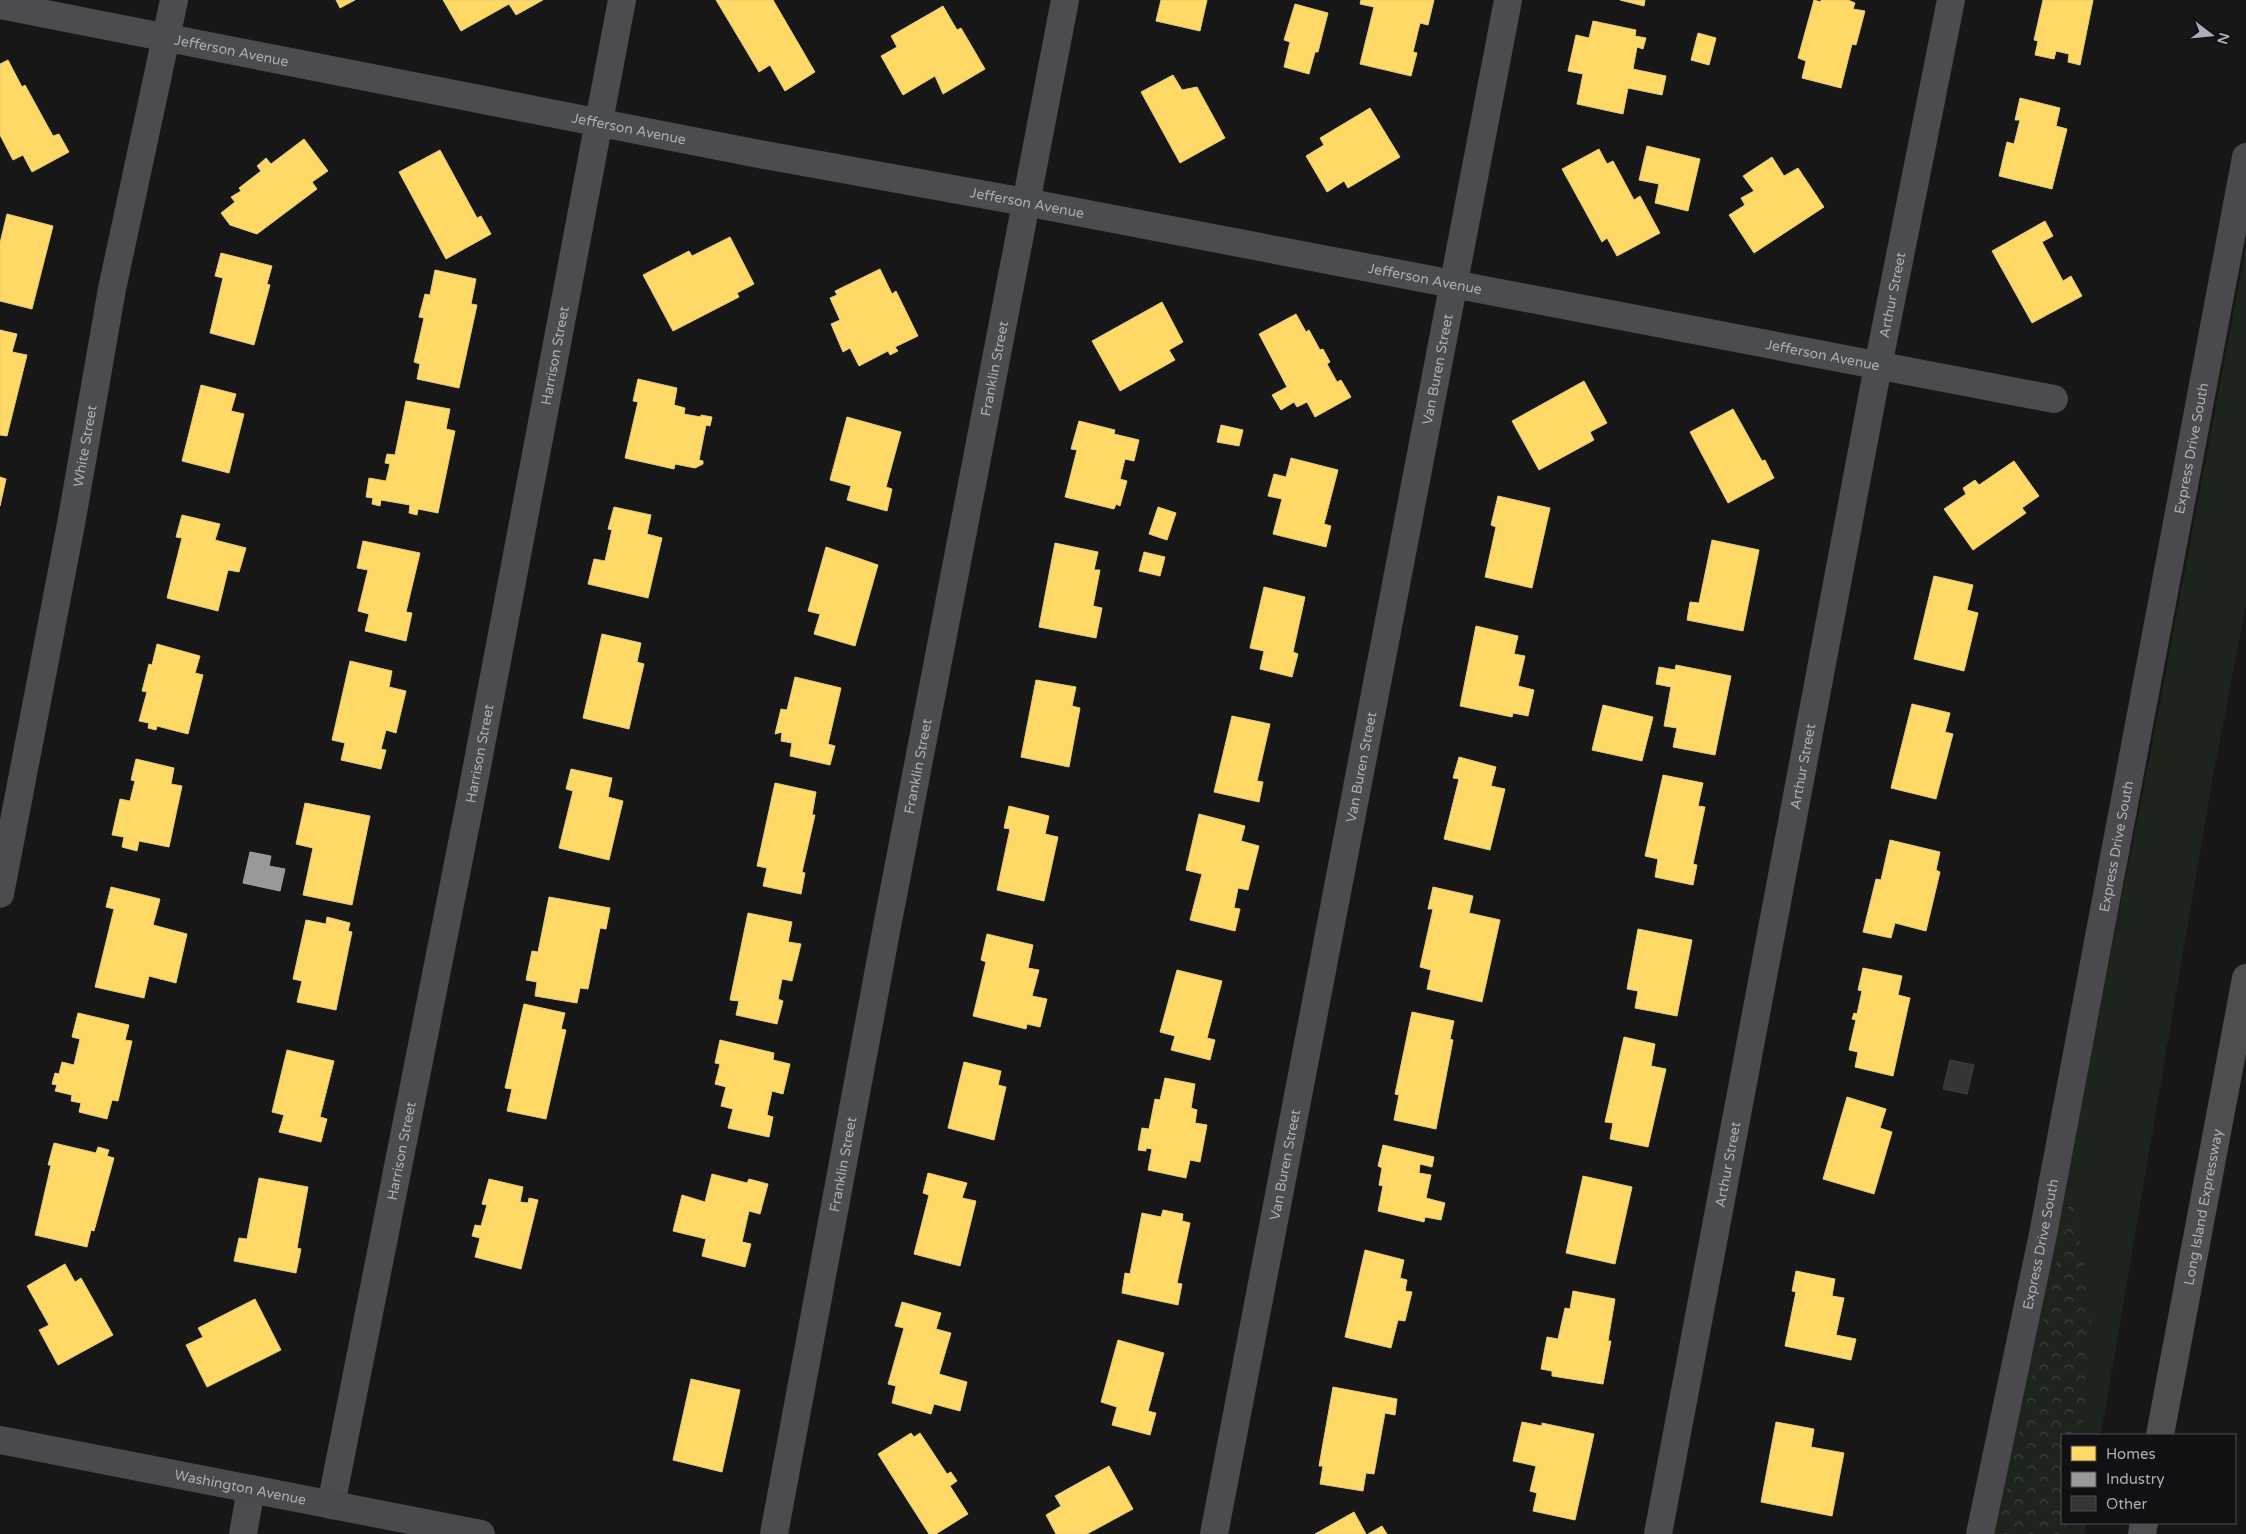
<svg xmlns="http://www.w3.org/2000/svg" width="2246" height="1534" viewBox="0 0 2246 1534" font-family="'Varela Round',sans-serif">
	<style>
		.green { fill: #1d241e }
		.forest { fill: url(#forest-crowns) }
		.homes { fill: #ffd966; stroke: #e5cc7f }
		.industry { fill: #999; stroke: #9e9fa2 }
		.building { fill: #353536; stroke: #3f4043 }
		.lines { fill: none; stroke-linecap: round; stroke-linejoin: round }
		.street { stroke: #4b4c50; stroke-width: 28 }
		.secondary { stroke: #4a4a4e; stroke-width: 28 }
		.highway { stroke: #4e4e51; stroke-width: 28 }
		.labels { text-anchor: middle; stroke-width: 5; stroke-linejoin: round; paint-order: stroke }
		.street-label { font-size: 14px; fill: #a8adb8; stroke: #111113 }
	</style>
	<defs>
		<pattern id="forest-crowns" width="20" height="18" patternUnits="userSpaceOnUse" patternTransform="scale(1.25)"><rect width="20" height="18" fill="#1d241e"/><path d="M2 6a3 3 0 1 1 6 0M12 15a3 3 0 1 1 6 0" fill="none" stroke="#3b413d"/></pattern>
	</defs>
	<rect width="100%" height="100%" fill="#171717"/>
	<!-- green -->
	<path class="green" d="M 2246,246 L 2246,605 L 2214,770 L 2101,1435 L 2062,1435 L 2062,1523 L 2087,1523 L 2085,1534 L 1991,1534 L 2079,1114 L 2151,750 Z"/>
	<!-- forest -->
	<path class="forest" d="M 2072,1189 L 2091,1317 L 2082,1435 L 2062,1435 L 2062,1523 L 2072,1523 L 2071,1534 L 1997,1534 Z"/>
	<!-- homes -->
	<path class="homes" d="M 336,0 L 355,0 L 340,8 Z
		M 443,0 L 543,0 L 516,15 L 509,4 L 461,31 Z
		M 716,0 L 773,0 L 815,72 L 785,91 L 770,65 L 759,72 Z
		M 1161,0 L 1207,0 L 1200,31 L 1156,21 Z
		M 1361,0 L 1434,0 L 1428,25 L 1420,23 L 1413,52 L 1417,53 L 1411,76 L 1360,64 L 1374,7 L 1360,4 Z
		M 1620,0 L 1645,0 L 1644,6 Z
		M 1814,0 L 1821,2 L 1821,0 L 1848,0 L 1855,3 L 1853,9 L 1865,11 L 1856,45 L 1852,44 L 1841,88 L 1802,78 L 1806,61 L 1798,58 Z
		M 2043,0 L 2093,0 L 2080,65 L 2068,62 L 2069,54 L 2056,51 L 2054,59 L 2035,55 L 2038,41 L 2034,40 Z
		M 1295,4 L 1328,13 L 1318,52 L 1315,52 L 1309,74 L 1284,67 L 1290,42 L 1284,40 Z
		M 943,6 L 957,30 L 961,28 L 985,69 L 943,94 L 935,76 L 903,95 L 881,56 L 897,47 L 891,36 Z
		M 1593,21 L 1636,30 L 1635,36 L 1646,38 L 1643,49 L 1637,47 L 1633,69 L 1666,76 L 1662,95 L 1628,88 L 1623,114 L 1577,104 L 1583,74 L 1568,71 L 1576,35 L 1589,38 Z
		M 1698,33 L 1716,38 L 1709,65 L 1691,60 Z
		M 8,60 L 22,87 L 25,85 L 53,136 L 59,134 L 69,152 L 32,172 L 23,155 L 13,160 L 0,135 L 0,64 Z
		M 1173,75 L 1182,90 L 1197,87 L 1225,138 L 1180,163 L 1141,92 Z
		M 2020,98 L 2060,108 L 2056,126 L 2067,129 L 2052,189 L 1999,176 L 2007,142 L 2014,144 L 2020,120 L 2015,120 Z
		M 1370,108 L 1400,157 L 1348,188 L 1344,181 L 1327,192 L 1306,156 L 1324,145 L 1320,138 Z
		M 304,139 L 328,171 L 312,182 L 317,189 L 257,234 L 230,225 L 221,213 L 235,202 L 231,197 L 241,191 L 239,188 L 261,171 L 257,166 L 266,158 L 271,164 Z
		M 1647,146 L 1700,159 L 1688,211 L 1655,203 L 1659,184 L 1639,180 Z
		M 1599,149 L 1607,164 L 1613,161 L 1634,200 L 1640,196 L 1660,233 L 1617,256 L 1607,238 L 1602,242 L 1562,169 Z
		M 440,150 L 477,218 L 481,216 L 491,234 L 446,259 L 399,172 Z
		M 1772,157 L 1784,176 L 1798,168 L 1824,207 L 1754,253 L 1729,215 L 1745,205 L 1741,198 L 1754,191 L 1743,176 Z
		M 7,214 L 53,226 L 32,309 L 0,301 L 0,243 Z
		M 2045,221 L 2053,236 L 2042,242 L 2063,281 L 2071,276 L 2082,296 L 2032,323 L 1992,251 Z
		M 730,237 L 754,284 L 737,293 L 739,297 L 673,331 L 643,275 L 689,251 L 692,256 Z
		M 221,253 L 272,266 L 267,284 L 270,285 L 254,345 L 210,333 L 223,278 L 215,276 Z
		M 880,269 L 892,294 L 896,291 L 918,336 L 895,347 L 898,351 L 890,355 L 888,351 L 859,366 L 850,348 L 843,352 L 831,324 L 840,320 L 830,298 L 837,295 L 835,291 Z
		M 435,270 L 476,279 L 471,304 L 477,305 L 459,388 L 417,379 L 420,364 L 414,362 L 424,318 L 419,317 L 425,294 L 430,295 Z
		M 1162,302 L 1183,342 L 1169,350 L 1175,360 L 1120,391 L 1092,341 Z
		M 1296,314 L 1306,332 L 1309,330 L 1320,350 L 1323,349 L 1330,362 L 1327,364 L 1337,382 L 1341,380 L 1351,397 L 1315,417 L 1307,402 L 1297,407 L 1294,402 L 1281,410 L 1272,395 L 1287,387 L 1259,334 Z
		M 0,330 L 17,334 L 12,352 L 27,355 L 7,436 L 0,435 Z
		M 638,379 L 677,388 L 674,405 L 685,408 L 684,414 L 701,417 L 701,415 L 712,417 L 710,426 L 706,425 L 699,460 L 703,461 L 703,464 L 695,468 L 675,464 L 674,469 L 625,458 L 638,402 L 633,401 Z
		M 1584,381 L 1607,423 L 1590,432 L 1594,440 L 1539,470 L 1512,421 Z
		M 201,385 L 236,394 L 231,411 L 244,414 L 229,473 L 182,461 Z
		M 406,401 L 450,409 L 446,429 L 455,431 L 438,513 L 418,509 L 417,515 L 409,513 L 410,505 L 381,500 L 380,506 L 372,504 L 373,498 L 366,497 L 369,478 L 386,481 L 390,464 L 385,463 L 387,454 L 395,455 Z
		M 1733,409 L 1762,461 L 1765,460 L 1774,478 L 1728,503 L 1690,432 Z
		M 847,417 L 901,432 L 886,487 L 892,489 L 887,511 L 847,500 L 851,486 L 830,480 Z
		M 1079,421 L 1115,430 L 1114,434 L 1139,440 L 1134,461 L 1125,459 L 1120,479 L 1127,481 L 1120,506 L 1116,504 L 1114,509 L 1065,497 L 1077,450 L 1071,449 Z
		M 1221,425 L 1243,430 L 1239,446 L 1217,442 Z
		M 1291,458 L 1338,470 L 1324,524 L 1331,526 L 1326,547 L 1273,534 L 1282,499 L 1268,496 L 1274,474 L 1286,477 Z
		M 2014,461 L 2039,496 L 2022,508 L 2026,513 L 1973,550 L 1944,509 L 1966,494 L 1963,488 L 1975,480 L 1979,485 Z
		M 0,477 L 6,479 L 0,506 Z
		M 1498,496 L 1550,508 L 1532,588 L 1485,577 L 1496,527 L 1491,525 Z
		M 614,507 L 651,515 L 647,534 L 662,538 L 648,598 L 588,584 L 594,559 L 605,561 L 612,530 L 608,529 Z
		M 1158,507 L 1176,513 L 1167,540 L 1149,534 Z
		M 182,515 L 220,524 L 215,540 L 246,548 L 239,572 L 228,570 L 218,611 L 167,598 L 182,538 L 176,537 Z
		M 1712,540 L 1759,550 L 1743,631 L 1687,620 L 1690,602 L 1699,603 Z
		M 363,541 L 420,553 L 406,612 L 412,613 L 406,641 L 365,631 L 369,614 L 358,611 L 368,570 L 357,568 Z
		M 1055,543 L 1098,552 L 1094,570 L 1100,570 L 1093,606 L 1102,608 L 1096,638 L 1039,627 Z
		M 826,547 L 878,565 L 855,646 L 814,634 L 820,614 L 808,611 Z
		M 1144,552 L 1165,557 L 1160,576 L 1139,571 Z
		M 1934,576 L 1973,585 L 1967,610 L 1978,613 L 1964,671 L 1914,659 Z
		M 1264,587 L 1305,597 L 1293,652 L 1298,654 L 1292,677 L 1260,669 L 1264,651 L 1250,648 Z
		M 1476,626 L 1518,636 L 1514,654 L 1525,656 L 1518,686 L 1534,690 L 1528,716 L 1513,713 L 1512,717 L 1460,706 Z
		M 602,634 L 641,643 L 637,662 L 644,664 L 629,729 L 583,718 Z
		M 157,644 L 200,656 L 195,673 L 203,675 L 188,734 L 157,726 L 156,730 L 148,728 L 149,723 L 139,721 L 147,692 L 142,691 L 149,664 L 152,665 Z
		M 350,661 L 392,671 L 389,687 L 406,691 L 396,733 L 386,730 L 381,749 L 386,750 L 381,769 L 341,760 L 345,743 L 332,740 Z
		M 1676,665 L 1731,676 L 1715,755 L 1673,747 L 1677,728 L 1664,726 L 1671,687 L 1656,684 L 1659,667 L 1675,670 Z
		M 795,677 L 841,688 L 828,744 L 835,746 L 830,765 L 790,756 L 792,743 L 781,741 L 782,732 L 775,734 L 781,709 L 787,710 Z
		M 1036,680 L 1076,687 L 1072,706 L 1080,708 L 1069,767 L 1021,757 Z
		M 1912,704 L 1950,713 L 1945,732 L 1953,734 L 1936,799 L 1891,788 Z
		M 1603,705 L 1653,717 L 1642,761 L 1592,750 Z
		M 1232,716 L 1270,724 L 1257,781 L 1263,782 L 1259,802 L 1214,792 Z
		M 1459,757 L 1496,767 L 1491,786 L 1505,789 L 1490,850 L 1444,839 L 1459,779 L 1453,778 Z
		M 136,759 L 174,768 L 171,784 L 182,786 L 169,847 L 139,841 L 137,851 L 122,847 L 124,837 L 112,835 L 120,799 L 130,801 L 135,781 L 131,780 Z
		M 571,769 L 612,778 L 608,797 L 623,801 L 609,860 L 559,848 L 573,791 L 566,789 Z
		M 1663,775 L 1703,783 L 1698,806 L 1705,807 L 1693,864 L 1697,865 L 1693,885 L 1655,877 L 1658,859 L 1645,856 Z
		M 775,783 L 816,792 L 812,815 L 815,815 L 802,872 L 805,873 L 801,894 L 763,886 L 767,868 L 757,866 Z
		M 305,803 L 370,816 L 352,905 L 303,895 L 313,848 L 296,844 Z
		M 1009,806 L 1049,816 L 1045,834 L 1058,837 L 1044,901 L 997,890 L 1010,829 L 1004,828 Z
		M 1199,814 L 1245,826 L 1241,841 L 1259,846 L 1248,890 L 1238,888 L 1234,908 L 1240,909 L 1235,931 L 1190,920 L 1202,874 L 1186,870 Z
		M 1890,840 L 1940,852 L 1936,870 L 1940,872 L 1926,931 L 1895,923 L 1891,938 L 1863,932 L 1876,879 L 1881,880 Z
		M 111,887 L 160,899 L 153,925 L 187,934 L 176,983 L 149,976 L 144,998 L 95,987 L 114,909 L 106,907 Z
		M 1433,887 L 1473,896 L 1469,913 L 1500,920 L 1482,1002 L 1427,989 L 1431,970 L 1420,967 L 1433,909 L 1428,909 Z
		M 549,897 L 610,908 L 606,929 L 600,928 L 588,989 L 580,988 L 577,1003 L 535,996 L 537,982 L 526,980 L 532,951 L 538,952 Z
		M 748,913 L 792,922 L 788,942 L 801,944 L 792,981 L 782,979 L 778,999 L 783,1001 L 777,1024 L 736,1015 L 739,1001 L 730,1000 Z
		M 327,917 L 350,923 L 348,931 L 352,932 L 336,1010 L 297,1002 L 302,981 L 293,979 L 306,920 L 326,924 Z
		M 1638,929 L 1692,940 L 1677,1016 L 1635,1008 L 1638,991 L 1627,989 Z
		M 987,934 L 1033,945 L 1028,968 L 1039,970 L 1032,996 L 1047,999 L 1040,1027 L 1027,1024 L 1026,1029 L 973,1016 L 986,962 L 981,960 Z
		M 1863,968 L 1902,976 L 1898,995 L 1910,998 L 1893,1076 L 1855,1067 L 1858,1052 L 1849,1050 L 1856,1020 L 1852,1019 L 1854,1013 L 1857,1014 L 1862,991 L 1858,990 Z
		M 1177,970 L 1222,981 L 1207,1038 L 1215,1040 L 1210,1060 L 1171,1050 L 1175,1036 L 1160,1032 Z
		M 524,1004 L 565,1013 L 561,1029 L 566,1030 L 546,1119 L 507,1111 L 512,1089 L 505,1088 Z
		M 1412,1012 L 1454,1021 L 1450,1039 L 1453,1040 L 1436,1129 L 1394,1120 L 1399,1095 L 1395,1094 Z
		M 78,1013 L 129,1025 L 125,1040 L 132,1041 L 118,1101 L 112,1100 L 107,1119 L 79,1112 L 81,1103 L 71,1101 L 72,1095 L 55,1091 L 57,1085 L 52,1084 L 55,1073 L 59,1074 L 62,1062 L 74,1065 L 80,1039 L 72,1037 Z
		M 1624,1037 L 1655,1044 L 1651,1066 L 1666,1069 L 1648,1147 L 1610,1139 L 1613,1123 L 1605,1122 Z
		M 720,1040 L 774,1053 L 773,1060 L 790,1064 L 783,1094 L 772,1091 L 767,1115 L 773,1117 L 769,1137 L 728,1128 L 733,1109 L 721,1106 L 726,1087 L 715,1084 L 720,1064 L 715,1063 Z
		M 287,1050 L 334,1061 L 320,1117 L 327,1119 L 321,1142 L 279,1132 L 284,1115 L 272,1112 Z
		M 964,1062 L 1001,1071 L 998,1085 L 1006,1087 L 994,1140 L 948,1128 Z
		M 1165,1078 L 1195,1084 L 1191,1108 L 1197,1110 L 1195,1123 L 1207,1125 L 1200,1162 L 1190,1160 L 1186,1178 L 1148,1170 L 1152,1149 L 1146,1148 L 1146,1151 L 1138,1150 L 1142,1128 L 1149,1129 L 1155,1099 L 1160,1100 Z
		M 1847,1097 L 1886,1109 L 1880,1128 L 1892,1132 L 1874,1194 L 1823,1179 Z
		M 54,1143 L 96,1153 L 98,1147 L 109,1150 L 107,1156 L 114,1158 L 94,1231 L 91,1230 L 87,1247 L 35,1235 L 51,1165 L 48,1165 Z
		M 1383,1145 L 1434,1157 L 1432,1167 L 1420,1164 L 1419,1173 L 1431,1175 L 1426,1198 L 1445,1203 L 1441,1220 L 1425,1217 L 1424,1222 L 1378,1211 L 1383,1186 L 1379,1185 L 1382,1168 L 1378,1166 Z
		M 928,1173 L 967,1183 L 962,1198 L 976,1201 L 960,1266 L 914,1254 L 929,1195 L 923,1193 Z
		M 712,1174 L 747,1183 L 749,1179 L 768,1184 L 760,1214 L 749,1211 L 742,1242 L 751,1244 L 745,1267 L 702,1256 L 706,1239 L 673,1231 L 682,1195 L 705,1202 Z
		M 1583,1176 L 1632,1187 L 1615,1264 L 1566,1253 Z
		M 259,1178 L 308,1187 L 297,1248 L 301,1249 L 296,1273 L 234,1261 L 239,1238 L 247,1239 Z
		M 489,1179 L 523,1187 L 520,1202 L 528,1203 L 529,1198 L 538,1200 L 521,1269 L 475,1257 L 480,1238 L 472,1236 L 475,1225 L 481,1226 L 487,1205 L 482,1204 Z
		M 1163,1210 L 1183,1214 L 1182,1221 L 1190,1223 L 1177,1283 L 1182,1284 L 1178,1305 L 1122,1293 L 1125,1273 L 1130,1274 L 1142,1213 L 1161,1217 Z
		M 1365,1250 L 1404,1260 L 1400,1278 L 1407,1280 L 1405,1291 L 1412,1292 L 1405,1321 L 1398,1320 L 1391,1348 L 1345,1337 Z
		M 65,1264 L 75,1282 L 81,1278 L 113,1335 L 58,1365 L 39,1330 L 49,1325 L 27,1286 Z
		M 1796,1271 L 1835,1279 L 1832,1296 L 1844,1298 L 1836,1335 L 1856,1339 L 1851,1360 L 1785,1346 L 1796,1292 L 1792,1291 Z
		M 1573,1291 L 1615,1299 L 1608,1341 L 1611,1341 L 1603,1384 L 1552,1376 L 1552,1371 L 1541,1369 L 1547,1337 L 1558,1339 L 1565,1308 L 1570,1309 Z
		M 255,1299 L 281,1350 L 207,1387 L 186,1345 L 203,1337 L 198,1328 Z
		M 902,1302 L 941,1313 L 936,1329 L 951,1333 L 939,1374 L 967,1382 L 960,1411 L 934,1404 L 931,1414 L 892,1403 L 896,1386 L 888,1384 L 904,1328 L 895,1326 Z
		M 1118,1340 L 1164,1353 L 1148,1411 L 1156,1413 L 1150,1435 L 1112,1425 L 1117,1407 L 1101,1402 Z
		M 691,1379 L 740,1390 L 722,1472 L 673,1460 Z
		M 1333,1387 L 1397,1399 L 1395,1415 L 1385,1413 L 1374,1474 L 1366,1473 L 1363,1491 L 1320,1484 L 1323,1466 L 1319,1466 Z
		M 1522,1422 L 1542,1426 L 1542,1423 L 1594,1434 L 1575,1520 L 1533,1511 L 1537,1493 L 1530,1491 L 1536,1466 L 1513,1461 Z
		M 1776,1422 L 1814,1429 L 1811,1447 L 1844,1453 L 1832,1516 L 1761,1502 Z
		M 911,1433 L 914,1437 L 920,1433 L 947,1474 L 951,1472 L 957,1481 L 950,1486 L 968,1514 L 936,1534 L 929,1534 L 878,1454 Z
		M 1109,1466 L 1133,1509 L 1087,1534 L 1056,1534 L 1046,1515 L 1061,1506 L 1055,1496 Z
		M 1354,1512 L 1366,1534 L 1315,1534 Z
		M 1382,1526 L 1387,1534 L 1368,1534 Z"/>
	<!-- industry -->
	<path class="industry" d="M 250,852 L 271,856 L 269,866 L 285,869 L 280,891 L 243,883 Z"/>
	<!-- building -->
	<path class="building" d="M 1950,1060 L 1974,1065 L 1967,1094 L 1943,1089 Z"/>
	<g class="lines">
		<!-- street -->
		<g class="street">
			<path id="s1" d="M 0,5 L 759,154 L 1025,202 L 2054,399"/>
			<path id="s2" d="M 0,894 L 71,524 L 112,289 L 174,0"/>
			<path id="s3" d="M 331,1505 L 471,798 L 622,0"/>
			<path d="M 243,1534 L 251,1489"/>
			<path id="s4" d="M 774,1534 L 885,937 L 1065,0"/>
			<path id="s5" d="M 1214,1534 L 1508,0"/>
			<path id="s6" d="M 1658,1534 L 1878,366 L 1951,0"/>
		</g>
		<!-- secondary -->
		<g class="secondary">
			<path id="s7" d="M 0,1440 L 481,1534"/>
			<path id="s8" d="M 1980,1534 L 2043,1234 L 2246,157"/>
		</g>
		<!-- highway -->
		<g class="highway">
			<path id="s9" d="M 2160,1435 L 2246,978"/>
			<path d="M 2142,1534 L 2144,1523"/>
		</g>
	</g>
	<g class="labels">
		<!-- street labels -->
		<g class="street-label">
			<text dy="5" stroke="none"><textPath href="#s1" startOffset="236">Jefferson Avenue</textPath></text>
			<text dy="5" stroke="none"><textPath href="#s1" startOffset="641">Jefferson Avenue</textPath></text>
			<text dy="5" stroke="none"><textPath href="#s1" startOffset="1046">Jefferson Avenue</textPath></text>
			<text dy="5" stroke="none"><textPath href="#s1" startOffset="1451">Jefferson Avenue</textPath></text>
			<text dy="5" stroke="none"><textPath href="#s6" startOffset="1261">Arthur Street</textPath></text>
			<text dy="5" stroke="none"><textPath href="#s3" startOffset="1171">Harrison Street</textPath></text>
			<text dy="5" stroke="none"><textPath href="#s1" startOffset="1856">Jefferson Avenue</textPath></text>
			<text dy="5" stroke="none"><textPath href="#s4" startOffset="1186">Franklin Street</textPath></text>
			<text dy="5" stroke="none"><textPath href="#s5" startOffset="1186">Van Buren Street</textPath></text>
			<text dy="5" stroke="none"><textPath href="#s2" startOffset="456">White Street</textPath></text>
			<text dy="5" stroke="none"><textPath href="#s8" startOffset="1106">Express Drive South</textPath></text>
			<text dy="5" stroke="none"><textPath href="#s3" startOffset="766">Harrison Street</textPath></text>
			<text dy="5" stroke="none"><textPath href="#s4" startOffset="781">Franklin Street</textPath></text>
			<text dy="5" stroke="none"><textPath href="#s5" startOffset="781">Van Buren Street</textPath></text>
			<text dy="5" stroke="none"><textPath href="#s6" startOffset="781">Arthur Street</textPath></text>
			<text dy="5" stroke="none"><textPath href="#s8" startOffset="701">Express Drive South</textPath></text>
			<text dy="5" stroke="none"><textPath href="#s3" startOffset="361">Harrison Street</textPath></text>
			<text dy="5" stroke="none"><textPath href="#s4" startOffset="376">Franklin Street</textPath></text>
			<text dy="5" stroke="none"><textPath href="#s5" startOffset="376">Van Buren Street</textPath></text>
			<text dy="5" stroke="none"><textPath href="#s6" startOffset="376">Arthur Street</textPath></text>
			<text dy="5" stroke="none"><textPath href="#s9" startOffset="232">Long Island Expressway</textPath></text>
			<text dy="5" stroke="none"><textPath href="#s8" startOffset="296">Express Drive South</textPath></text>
			<text dy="5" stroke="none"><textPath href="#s7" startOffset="245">Washington Avenue</textPath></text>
		</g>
	</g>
	<!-- legend -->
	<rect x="2061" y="1434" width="175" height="90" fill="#111113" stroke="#4d4f55"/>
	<rect x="2071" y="1446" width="25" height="15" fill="#ffd966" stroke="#4d4f55"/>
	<text x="2106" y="1459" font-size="15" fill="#a8adb8">Homes</text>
	<rect x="2071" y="1472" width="25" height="15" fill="#999999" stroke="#4d4f55"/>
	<text x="2106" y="1484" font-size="15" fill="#a8adb8">Industry</text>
	<rect x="2071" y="1496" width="25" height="15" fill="#353536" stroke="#4d4f55"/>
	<text x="2106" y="1509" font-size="15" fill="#a8adb8">Other</text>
	<!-- north arrow -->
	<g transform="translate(2211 35) rotate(106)" stroke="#111113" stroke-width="4" paint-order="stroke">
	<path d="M0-4L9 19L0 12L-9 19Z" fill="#a8adb8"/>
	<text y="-8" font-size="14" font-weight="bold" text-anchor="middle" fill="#a8adb8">N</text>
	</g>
</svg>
